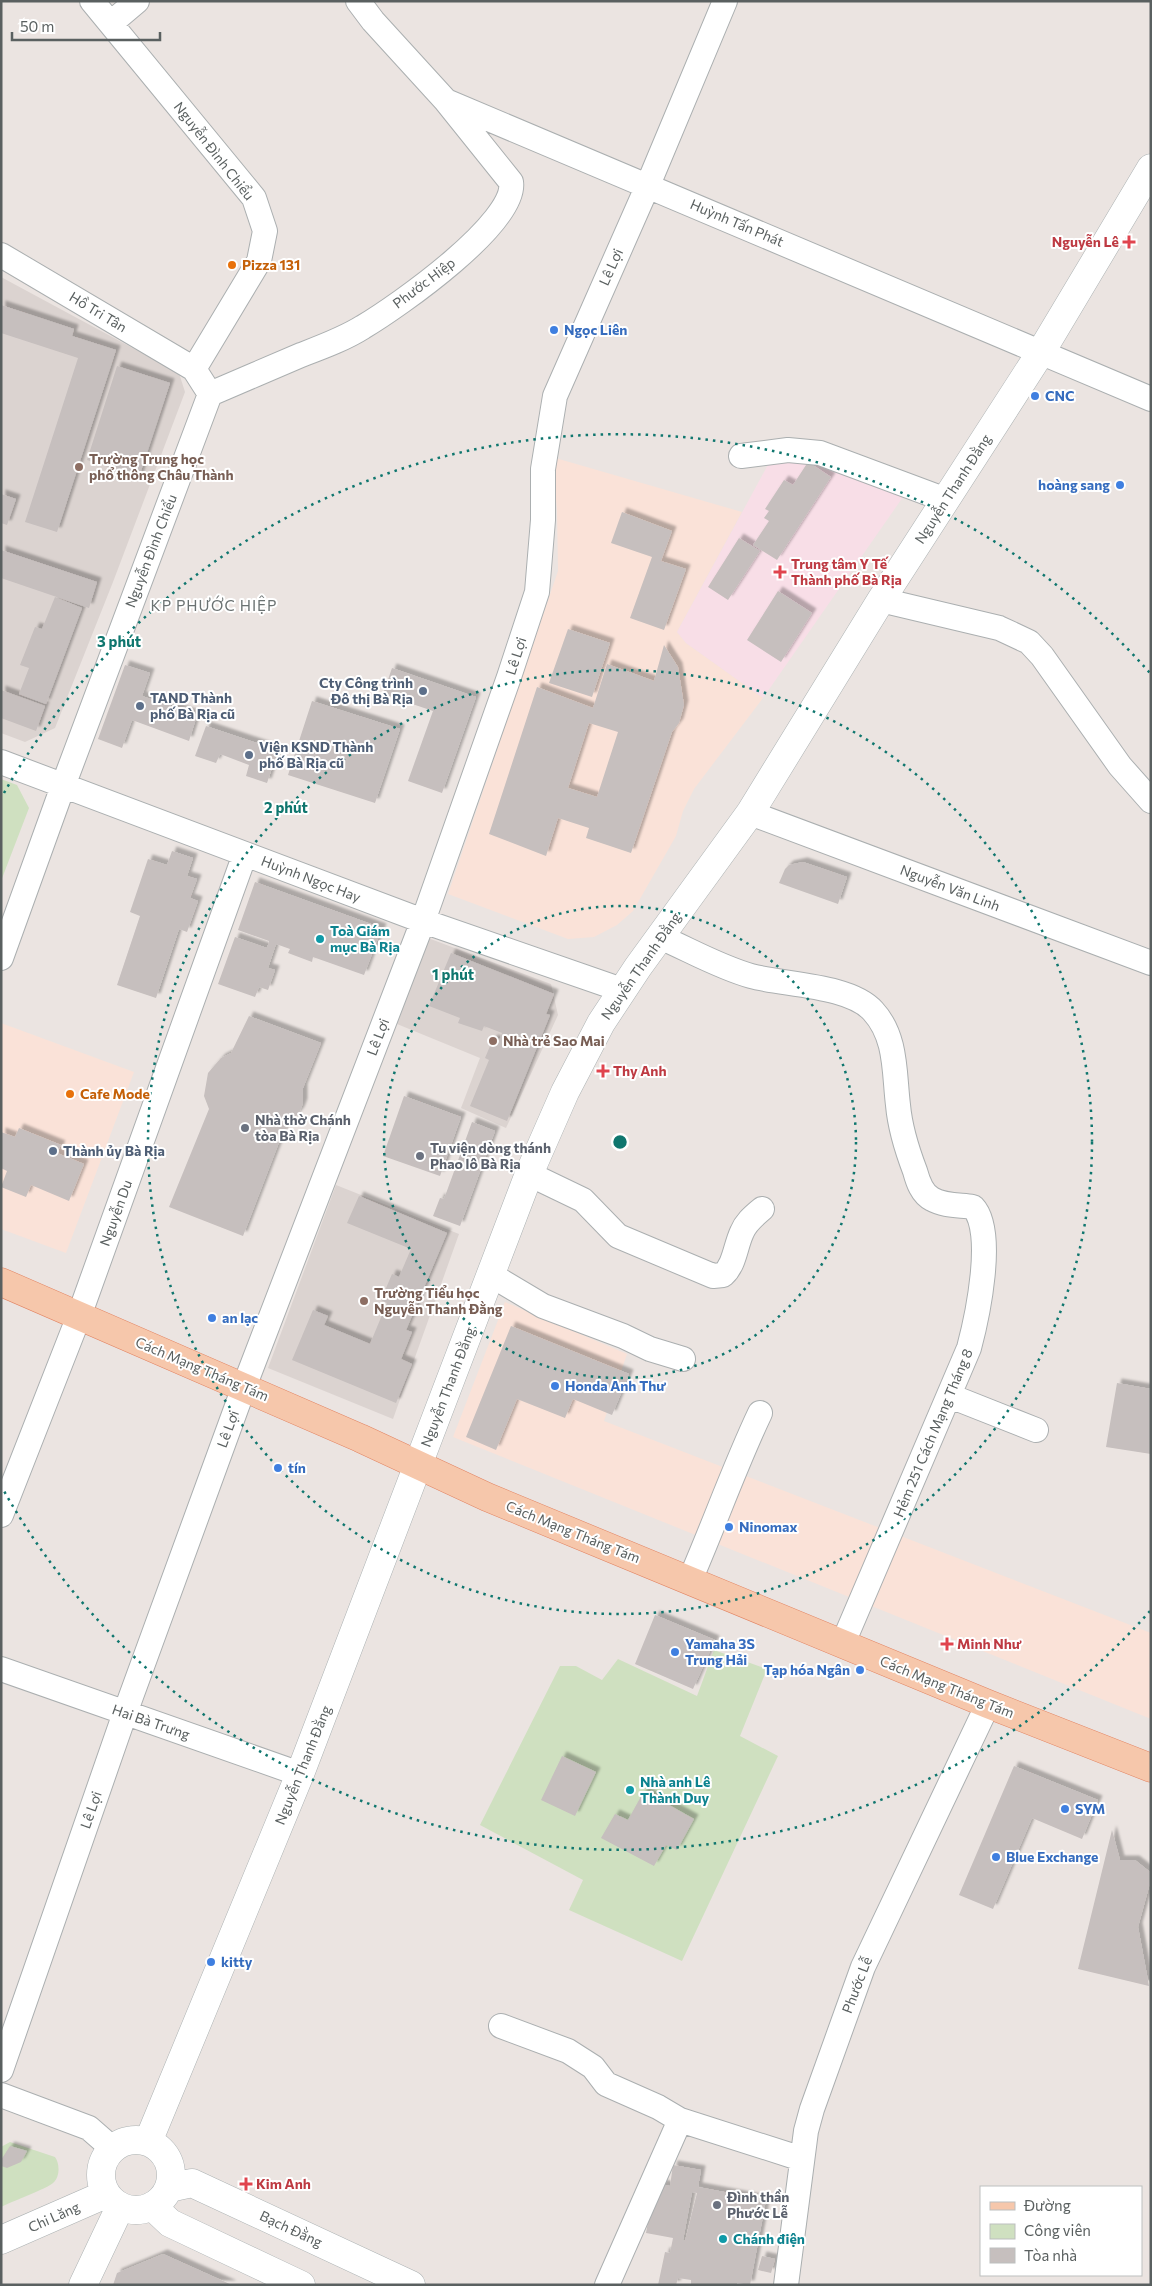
<svg xmlns="http://www.w3.org/2000/svg" width="1152" height="2286" viewBox="0 0 1152 2286" font-family="Commissioner,sans-serif">
	<style>
		.commercial { fill: #fae2d8 }
		.education { fill: #dbd3d0 }
		.medical { fill: #f8dee7 }
		.green { fill: #cfe0c0 }
		.building { fill: #c6bfbe; fill-rule: evenodd; filter: url(#shadow) }
		.lines { fill: none; stroke-linecap: round; stroke-linejoin: round }
		.street-casing { stroke: #abafb0; stroke-width: 26 }
		.secondary-casing { stroke: #acb2b3; stroke-width: 29 }
		.primary-casing { stroke: #e28463; stroke-width: 29 }
		.street { stroke: #fff; stroke-width: 24 }
		.secondary { stroke: #fff; stroke-width: 28 }
		.primary { stroke: #f6c7ab; stroke-width: 28 }
		.ring { fill: none; stroke: #0f766e; stroke-width: 2.5; stroke-dasharray: 2.5 5 }
		.health-dot { fill: #e0444e; stroke: #fff; stroke-width: 2 }
		.food-dot { fill: #e8710a; stroke: #fff; stroke-width: 2 }
		.shop-dot { fill: #3f7fe0; stroke: #fff; stroke-width: 2 }
		.education-dot { fill: #8d6e63; stroke: #fff; stroke-width: 2 }
		.service-dot { fill: #5c6f8a; stroke: #fff; stroke-width: 2 }
		.culture-dot { fill: #0f9aa8; stroke: #fff; stroke-width: 2 }
		.worship-dot { fill: #6b7280; stroke: #fff; stroke-width: 2 }
		.labels { text-anchor: middle; stroke-width: 4; stroke-linejoin: round; paint-order: stroke }
		.street-label { font-size: 14px; fill: #5a6060; stroke: #fff }
		.health-label { font-size: 14px; font-weight: bold; fill: #be3a42; stroke: #fff; text-anchor: start }
		.food-label { font-size: 14px; font-weight: bold; fill: #c56008; stroke: #fff; text-anchor: start }
		.shop-label { font-size: 14px; font-weight: bold; fill: #366cbe; stroke: #fff; text-anchor: start }
		.education-label { font-size: 14px; font-weight: bold; fill: #785e54; stroke: #fff; text-anchor: start }
		.service-label { font-size: 14px; font-weight: bold; fill: #4e5e75; stroke: #fff; text-anchor: start }
		.culture-label { font-size: 14px; font-weight: bold; fill: #0d838f; stroke: #fff; text-anchor: start }
		.worship-label { font-size: 14px; font-weight: bold; fill: #5b616d; stroke: #fff; text-anchor: start }
		.neighbourhood-label { font-size: 15px; letter-spacing: 1px; fill: #6b7272; stroke: #fff }
		.centre { fill: #0f766e; stroke: #fff; stroke-width: 2.5 }
		.ring-label { font-size: 15px; text-anchor: middle; font-weight: bold; fill: #0f766e; stroke: #fff; stroke-width: 4; stroke-linejoin: round; paint-order: stroke }
	</style>
	<defs>
		<filter id="shadow"><feDropShadow dx="4.5" dy="-4.5" stdDeviation="1" flood-color="#0004"/></filter>
	</defs>
	<rect width="100%" height="100%" fill="#ebe4e1"/>
	<!-- commercial -->
	<path class="commercial" d="M 552,457 L 742,512 L 677,632 L 686,643 L 763,698 L 694,789 L 683,811 L 676,836 L 633,911 L 617,925 L 594,937 L 568,939 L 448,894 L 558,571 L 557,510 Z
		M 1,1023 L 134,1072 L 66,1253 L 1,1229 Z
		M 505,1302 L 627,1354 L 604,1421 L 1151,1633 L 1151,1719 L 453,1437 Z"/>
	<!-- education -->
	<path class="education" d="M 1,277 L 179,373 L 185,392 L 113,582 L 55,728 L 25,742 L 1,733 Z
		M 428,938 L 551,984 L 558,1015 L 506,1128 L 461,1108 L 480,1058 L 397,1024 Z
		M 336,1185 L 459,1234 L 393,1419 L 268,1368 Z"/>
	<!-- medical -->
	<path class="medical" d="M 799,456 L 903,497 L 763,698 L 686,643 L 677,632 L 770,461 Z"/>
	<!-- green -->
	<path class="green" d="M 1,779 L 17,785 L 29,808 L 1,881 Z
		M 714,1650 L 767,1669 L 740,1736 L 778,1756 L 682,1961 L 569,1910 L 583,1880 L 480,1825 L 560,1666 L 576,1666 L 602,1680 L 618,1659 L 697,1696 Z
		M 10,2142 L 55,2157 C 60,2164 60,2177 53,2183 C 48,2188 11,2202 1,2207 L 1,2147 Z"/>
	<!-- building -->
	<path class="building" d="M 1,305 L 74,329 L 72,336 L 116,350 L 57,532 L 25,522 L 78,358 L 1,333 Z
		M 117,366 L 170,383 L 139,477 L 87,460 Z
		M 808,462 L 831,477 L 777,560 L 753,545 L 769,521 L 764,518 L 769,511 L 765,509 L 784,480 L 793,485 Z
		M 1,494 L 16,499 L 7,525 L 1,523 Z
		M 622,512 L 672,531 L 661,561 L 686,569 L 664,630 L 630,618 L 652,557 L 611,543 Z
		M 739,538 L 760,551 L 728,600 L 708,587 Z
		M 1,550 L 97,582 L 89,608 L 1,578 Z
		M 778,591 L 812,613 L 781,662 L 747,640 Z
		M 55,597 L 82,608 L 46,704 L 19,694 L 29,668 L 20,665 L 35,627 L 42,629 Z
		M 568,629 L 610,643 L 592,697 L 549,683 Z
		M 664,645 L 678,667 L 684,705 L 679,723 L 672,732 L 631,853 L 586,838 L 589,828 L 558,818 L 546,856 L 489,834 L 537,687 L 593,708 L 607,664 L 654,681 ZM 589,723 L 618,732 L 597,797 L 568,788 Z
		M 125,665 L 150,673 L 142,696 L 197,715 L 189,741 L 132,720 L 122,748 L 98,739 Z
		M 392,668 L 476,697 L 442,793 L 408,781 L 433,711 L 383,694 Z
		M 1,690 L 45,706 L 36,731 L 1,718 Z
		M 312,701 L 400,729 L 375,803 L 288,775 Z
		M 206,726 L 278,750 L 267,783 L 246,776 L 249,765 L 220,754 L 216,763 L 195,756 Z
		M 172,851 L 193,858 L 187,876 L 197,879 L 190,898 L 198,901 L 187,932 L 179,929 L 156,998 L 117,985 L 140,916 L 130,912 L 148,859 L 167,865 Z
		M 803,862 L 847,877 L 838,904 L 779,883 L 785,869 L 789,865 Z
		M 255,882 L 382,928 L 364,975 L 313,957 L 312,962 L 288,953 L 290,949 L 276,944 L 268,968 L 275,970 L 268,990 L 259,987 L 255,997 L 218,984 L 235,937 L 267,948 L 269,941 L 238,930 Z
		M 451,953 L 554,994 L 546,1014 L 550,1015 L 507,1121 L 470,1106 L 489,1060 L 485,1058 L 493,1039 L 499,1041 L 502,1033 L 484,1026 L 482,1031 L 458,1023 L 460,1018 L 429,1006 Z
		M 249,1016 L 321,1043 L 303,1088 L 303,1103 L 300,1111 L 283,1132 L 243,1236 L 169,1207 L 209,1109 L 204,1096 L 208,1073 L 221,1058 L 231,1053 Z
		M 404,1096 L 461,1117 L 440,1176 L 383,1156 Z
		M 472,1122 L 495,1131 L 460,1226 L 433,1216 L 440,1198 L 444,1199 Z
		M 19,1128 L 61,1145 L 57,1153 L 84,1164 L 69,1201 L 31,1185 L 26,1197 L 1,1187 L 7,1171 L 1,1168 L 1,1132 L 15,1137 Z
		M 359,1196 L 447,1233 L 406,1330 L 412,1332 L 401,1359 L 412,1364 L 396,1403 L 292,1360 L 313,1310 L 328,1316 L 324,1325 L 370,1344 L 387,1303 L 381,1300 L 392,1274 L 399,1277 L 411,1249 L 347,1223 Z
		M 511,1326 L 629,1374 L 612,1415 L 573,1399 L 565,1418 L 517,1399 L 496,1450 L 466,1437 Z
		M 1117,1383 L 1151,1389 L 1151,1454 L 1106,1447 Z
		M 655,1615 L 715,1640 L 693,1689 L 635,1664 Z
		M 562,1756 L 596,1772 L 575,1816 L 541,1800 Z
		M 1014,1766 L 1098,1800 L 1082,1839 L 1032,1818 L 993,1909 L 959,1895 Z
		M 644,1791 L 694,1819 L 677,1850 L 666,1845 L 654,1866 L 601,1838 L 615,1814 L 628,1820 Z
		M 1112,1830 L 1120,1860 L 1135,1860 L 1150,1872 L 1150,1883 L 1138,1927 L 1149,1986 L 1078,1969 Z
		M 10,2146 L 27,2151 L 21,2162 L 7,2168 L 1,2166 L 1,2160 Z
		M 673,2165 L 701,2170 L 698,2187 L 766,2200 L 750,2285 L 737,2283 L 737,2285 L 691,2285 L 691,2280 L 678,2278 L 676,2285 L 658,2285 L 665,2252 L 670,2253 L 673,2238 L 646,2233 L 655,2183 L 670,2186 ZM 692,2192 L 697,2193 L 685,2241 L 683,2240 Z
		M 163,2254 L 232,2285 L 113,2285 L 117,2273 Z
		M 762,2256 L 775,2259 L 771,2273 L 758,2270 Z"/>
	<g class="lines">
		<defs>
			<path id="street" d="M 358,1 L 373,21 L 446,101 L 1151,399
				M 111,23 L 137,1
				M 1,255 L 194,369
				M 210,394 C 240,381 271,368 301,355 C 322,347 344,339 363,327 C 397,307 518,222 511,182 L 446,101
				M 741,456 L 788,450 L 820,453 L 946,500
				M 881,600 L 999,628 L 1029,642 L 1042,656 L 1120,766 L 1151,801
				M 1,762 L 423,921 L 622,990
				M 750,813 L 1151,963
				M 660,937 C 690,950 719,967 751,976 C 784,985 850,985 873,1011 C 897,1037 894,1073 898,1105 C 900,1128 907,1150 915,1171 C 918,1182 922,1194 932,1199 C 944,1206 960,1205 973,1207 C 996,1231 977,1318 969,1348 L 843,1643
				M 1,958 L 63,786 L 210,394 L 194,369 L 259,261 L 265,231 L 254,198 L 92,1
				M 529,1174 L 583,1200 L 618,1236 L 713,1276 L 723,1275 C 735,1264 735,1247 742,1232 C 746,1222 754,1216 762,1209
				M 491,1275 L 543,1306 L 623,1336 L 650,1349 L 683,1359
				M 950,1396 L 1036,1430
				M 1,1515 L 79,1316 L 245,854
				M 690,1580 C 714,1525 734,1468 760,1413
				M 1,1669 L 300,1774
				M 501,2026 L 568,2051 L 593,2067 L 606,2084 L 658,2107 L 680,2120 L 802,2159
				M 1,2070 L 125,1713 L 244,1387 L 423,921 L 509,677 L 537,592 L 543,520 L 543,469 L 555,396 L 648,185 L 725,1
				M 1,2095 L 89,2128 L 113,2149
				M 607,2285 L 680,2120
				M 786,2285 L 806,2131 L 812,2109 L 863,1967 L 988,1704"/>
			<path id="secondary" d="M101 2175a35 35 0 1 1 70 0a35 35 0 1 1-70 0Z
				M 148,2142 L 300,1774 L 529,1174 L 565,1092 L 601,1023 L 638,967 L 750,813 L 881,600 L 1041,352 L 1151,168
				M 169,2188 L 192,2183 L 411,2285
				M 152,2206 L 170,2223 L 301,2285
				M 1,2240 L 106,2194
				M 83,2285 L 120,2207"/>
			<path id="primary" d="M 1,1282 L 360,1438 L 487,1497 L 988,1704 L 1151,1768"/>
		</defs>
		<!-- street casing -->
		<use href="#street" class="street-casing"/>
		<!-- secondary casing -->
		<use href="#secondary" class="secondary-casing"/>
		<!-- primary casing -->
		<use href="#primary" class="primary-casing"/>
		<!-- street -->
		<use href="#street" class="street"/>
		<!-- secondary -->
		<use href="#secondary" class="secondary"/>
		<!-- primary -->
		<use href="#primary" class="primary"/>
	</g>
	<!-- distance rings -->
	<g class="ring">
		<circle cx="620" cy="1142" r="236"/>
		<circle cx="620" cy="1142" r="472"/>
		<path d="M1150 1611A708 708 0 0 1 4 1491M4 793A708 708 0 0 1 1150 673"/>
	</g>
	<!-- markers -->
	<g class="health-dot">
		<path d="M1126.5 234.5h5v5h5v5h-5v5h-5v-5h-5v-5h5z"/>
		<path d="M777.5 564.5h5v5h5v5h-5v5h-5v-5h-5v-5h5z"/>
		<path d="M600.5 1063.5h5v5h5v5h-5v5h-5v-5h-5v-5h5z"/>
		<path d="M944.5 1636.5h5v5h5v5h-5v5h-5v-5h-5v-5h5z"/>
		<path d="M243.5 2176.5h5v5h5v5h-5v5h-5v-5h-5v-5h5z"/>
	</g>
	<g class="food-dot">
		<circle cx="232" cy="265" r="5"/>
		<circle cx="70" cy="1094" r="5"/>
	</g>
	<g class="shop-dot">
		<circle cx="554" cy="330" r="5"/>
		<circle cx="1035" cy="396" r="5"/>
		<circle cx="1120" cy="485" r="5"/>
		<circle cx="212" cy="1318" r="5"/>
		<circle cx="555" cy="1386" r="5"/>
		<circle cx="278" cy="1468" r="5"/>
		<circle cx="729" cy="1527" r="5"/>
		<circle cx="675" cy="1652" r="5"/>
		<circle cx="860" cy="1670" r="5"/>
		<circle cx="1065" cy="1809" r="5"/>
		<circle cx="996" cy="1857" r="5"/>
		<circle cx="211" cy="1962" r="5"/>
	</g>
	<g class="education-dot">
		<circle cx="79" cy="467" r="5"/>
		<circle cx="493" cy="1041" r="5"/>
		<circle cx="364" cy="1301" r="5"/>
	</g>
	<g class="service-dot">
		<circle cx="423" cy="691" r="5"/>
		<circle cx="140" cy="706" r="5"/>
		<circle cx="249" cy="755" r="5"/>
		<circle cx="53" cy="1151" r="5"/>
	</g>
	<g class="culture-dot">
		<circle cx="320" cy="939" r="5"/>
		<circle cx="630" cy="1790" r="5"/>
		<circle cx="723" cy="2239" r="5"/>
	</g>
	<g class="worship-dot">
		<circle cx="245" cy="1128" r="5"/>
		<circle cx="420" cy="1156" r="5"/>
		<circle cx="717" cy="2205" r="5"/>
	</g>
	<g class="labels">
		<!-- street labels -->
		<g class="street-label">
			<text transform="translate(214 151) rotate(52)" y="5">Nguyễn Đình Chiểu</text>
			<text transform="translate(737 223) rotate(23)" y="5">Huỳnh Tấn Phát</text>
			<text transform="translate(611 267) rotate(-66)" y="5">Lê Lợi</text>
			<text transform="translate(424 283) rotate(-37)" y="5">Phước Hiệp</text>
			<text transform="translate(98 312) rotate(31)" y="5">Hồ Tri Tân</text>
			<text transform="translate(953 489) rotate(-57)" y="5">Nguyễn Thanh Đằng</text>
			<text transform="translate(151 551) rotate(-69)" y="5">Nguyễn Đình Chiểu</text>
			<text transform="translate(516 656) rotate(-72)" y="5">Lê Lợi</text>
			<text transform="translate(311 879) rotate(21)" y="5">Huỳnh Ngọc Hay</text>
			<text transform="translate(950 888) rotate(21)" y="5">Nguyễn Văn Linh</text>
			<text transform="translate(641 966) rotate(-55)" y="5">Nguyễn Thanh Đằng</text>
			<text transform="translate(378 1037) rotate(-69)" y="5">Lê Lợi</text>
			<text transform="translate(116 1213) rotate(-70)" y="5">Nguyễn Du</text>
			<text transform="translate(202 1369) rotate(23)" y="5">Cách Mạng Tháng Tám</text>
			<text transform="translate(448 1387) rotate(-69)" y="5">Nguyễn Thanh Đằng</text>
			<text transform="translate(228 1429) rotate(-70)" y="5">Lê Lợi</text>
			<text transform="translate(933 1433) rotate(-67)" y="5">Hẻm 251 Cách Mạng Tháng 8</text>
			<text transform="translate(573 1532) rotate(22)" y="5">Cách Mạng Tháng Tám</text>
			<text transform="translate(947 1687) rotate(22)" y="5">Cách Mạng Tháng Tám</text>
			<text transform="translate(151 1722) rotate(19)" y="5">Hai Bà Trưng</text>
			<text transform="translate(303 1765) rotate(-68)" y="5">Nguyễn Thanh Đằng</text>
			<text transform="translate(91 1810) rotate(-71)" y="5">Lê Lợi</text>
			<text transform="translate(857 1985) rotate(-69)" y="5">Phước Lễ</text>
			<text transform="translate(54 2217) rotate(-24)" y="5">Chi Lăng</text>
			<text transform="translate(291 2229) rotate(25)" y="5">Bạch Đằng</text>
		</g>
		<!-- health labels -->
		<g class="health-label">
			<text x="1119" y="247" text-anchor="end">Nguyễn Lê</text>
			<text x="791" y="569">Trung tâm Y Tế<tspan x="791" dy="16">Thành phố Bà Rịa</tspan></text>
			<text x="613" y="1076">Thy Anh</text>
			<text x="957" y="1649">Minh Như</text>
			<text x="256" y="2189">Kim Anh</text>
		</g>
		<!-- food labels -->
		<g class="food-label">
			<text x="242" y="270">Pizza 131</text>
			<text x="80" y="1099">Cafe Mode</text>
		</g>
		<!-- shop labels -->
		<g class="shop-label">
			<text x="564" y="335">Ngọc Liên</text>
			<text x="1045" y="401">CNC</text>
			<text x="1110" y="490" text-anchor="end">hoàng sang</text>
			<text x="222" y="1323">an lạc</text>
			<text x="565" y="1391">Honda Anh Thư</text>
			<text x="288" y="1473">tín</text>
			<text x="739" y="1532">Ninomax</text>
			<text x="685" y="1649">Yamaha 3S<tspan x="685" dy="16">Trung Hải</tspan></text>
			<text x="850" y="1675" text-anchor="end">Tạp hóa Ngân</text>
			<text x="1075" y="1814">SYM</text>
			<text x="1006" y="1862">Blue Exchange</text>
			<text x="221" y="1967">kitty</text>
		</g>
		<!-- education labels -->
		<g class="education-label">
			<text x="89" y="464">Trường Trung học<tspan x="89" dy="16">phổ thông Châu Thành</tspan></text>
			<text x="503" y="1046">Nhà trẻ Sao Mai</text>
			<text x="374" y="1298">Trường Tiểu học<tspan x="374" dy="16">Nguyễn Thanh Đằng</tspan></text>
		</g>
		<!-- service labels -->
		<g class="service-label">
			<text x="413" y="688" text-anchor="end">Cty Công trình<tspan x="413" dy="16">Đô thị Bà Rịa</tspan></text>
			<text x="150" y="703">TAND Thành<tspan x="150" dy="16">phố Bà Rịa cũ</tspan></text>
			<text x="259" y="752">Viện KSND Thành<tspan x="259" dy="16">phố Bà Rịa cũ</tspan></text>
			<text x="63" y="1156">Thành ủy Bà Rịa</text>
		</g>
		<!-- culture labels -->
		<g class="culture-label">
			<text x="330" y="936">Toà Giám<tspan x="330" dy="16">mục Bà Rịa</tspan></text>
			<text x="640" y="1787">Nhà anh Lê<tspan x="640" dy="16">Thành Duy</tspan></text>
			<text x="733" y="2244">Chánh điện</text>
		</g>
		<!-- worship labels -->
		<g class="worship-label">
			<text x="255" y="1125">Nhà thờ Chánh<tspan x="255" dy="16">tòa Bà Rịa</tspan></text>
			<text x="430" y="1153">Tu viện dòng thánh<tspan x="430" dy="16">Phao lô Bà Rịa</tspan></text>
			<text x="727" y="2202">Đình thần<tspan x="727" dy="16">Phước Lễ</tspan></text>
		</g>
		<!-- neighbourhood labels -->
		<g class="neighbourhood-label">
			<text x="214" y="611">KP PHƯỚC HIỆP</text>
		</g>
	</g>
	<circle cx="620" cy="1142" r="8" class="centre"/>
	<g class="ring-label">
		<text x="119" y="647">3 phút</text>
		<text x="286" y="813">2 phút</text>
		<text x="453" y="980">1 phút</text>
	</g>
	<!-- border -->
	<rect width="1152" height="2286" fill="none" stroke="#5a6060" stroke-width="5"/>
	<!-- legend -->
	<rect x="980" y="2186" width="162" height="90" fill="#ffffff" stroke="#bdbfbf"/>
	<rect x="990" y="2202" width="25" height="8" fill="#f6c7ab" stroke="#bdbfbf"/>
	<text x="1024" y="2211" font-size="15" fill="#5a6060">Đường</text>
	<rect x="990" y="2224" width="25" height="15" fill="#cfe0c0" stroke="#bdbfbf"/>
	<text x="1024" y="2236" font-size="15" fill="#5a6060">Công viên</text>
	<rect x="990" y="2248" width="25" height="15" fill="#c6bfbe" stroke="#bdbfbf"/>
	<text x="1024" y="2261" font-size="15" fill="#5a6060">Tòa nhà</text>
	<!-- scale -->
	<path d="M12 32v8h148v-8" fill="none" stroke="#5a6060" stroke-width="2.5"/>
	<text x="20" y="32" font-size="15" fill="#5a6060" stroke="#ffffff" stroke-width="4" paint-order="stroke">50 m</text>
</svg>
